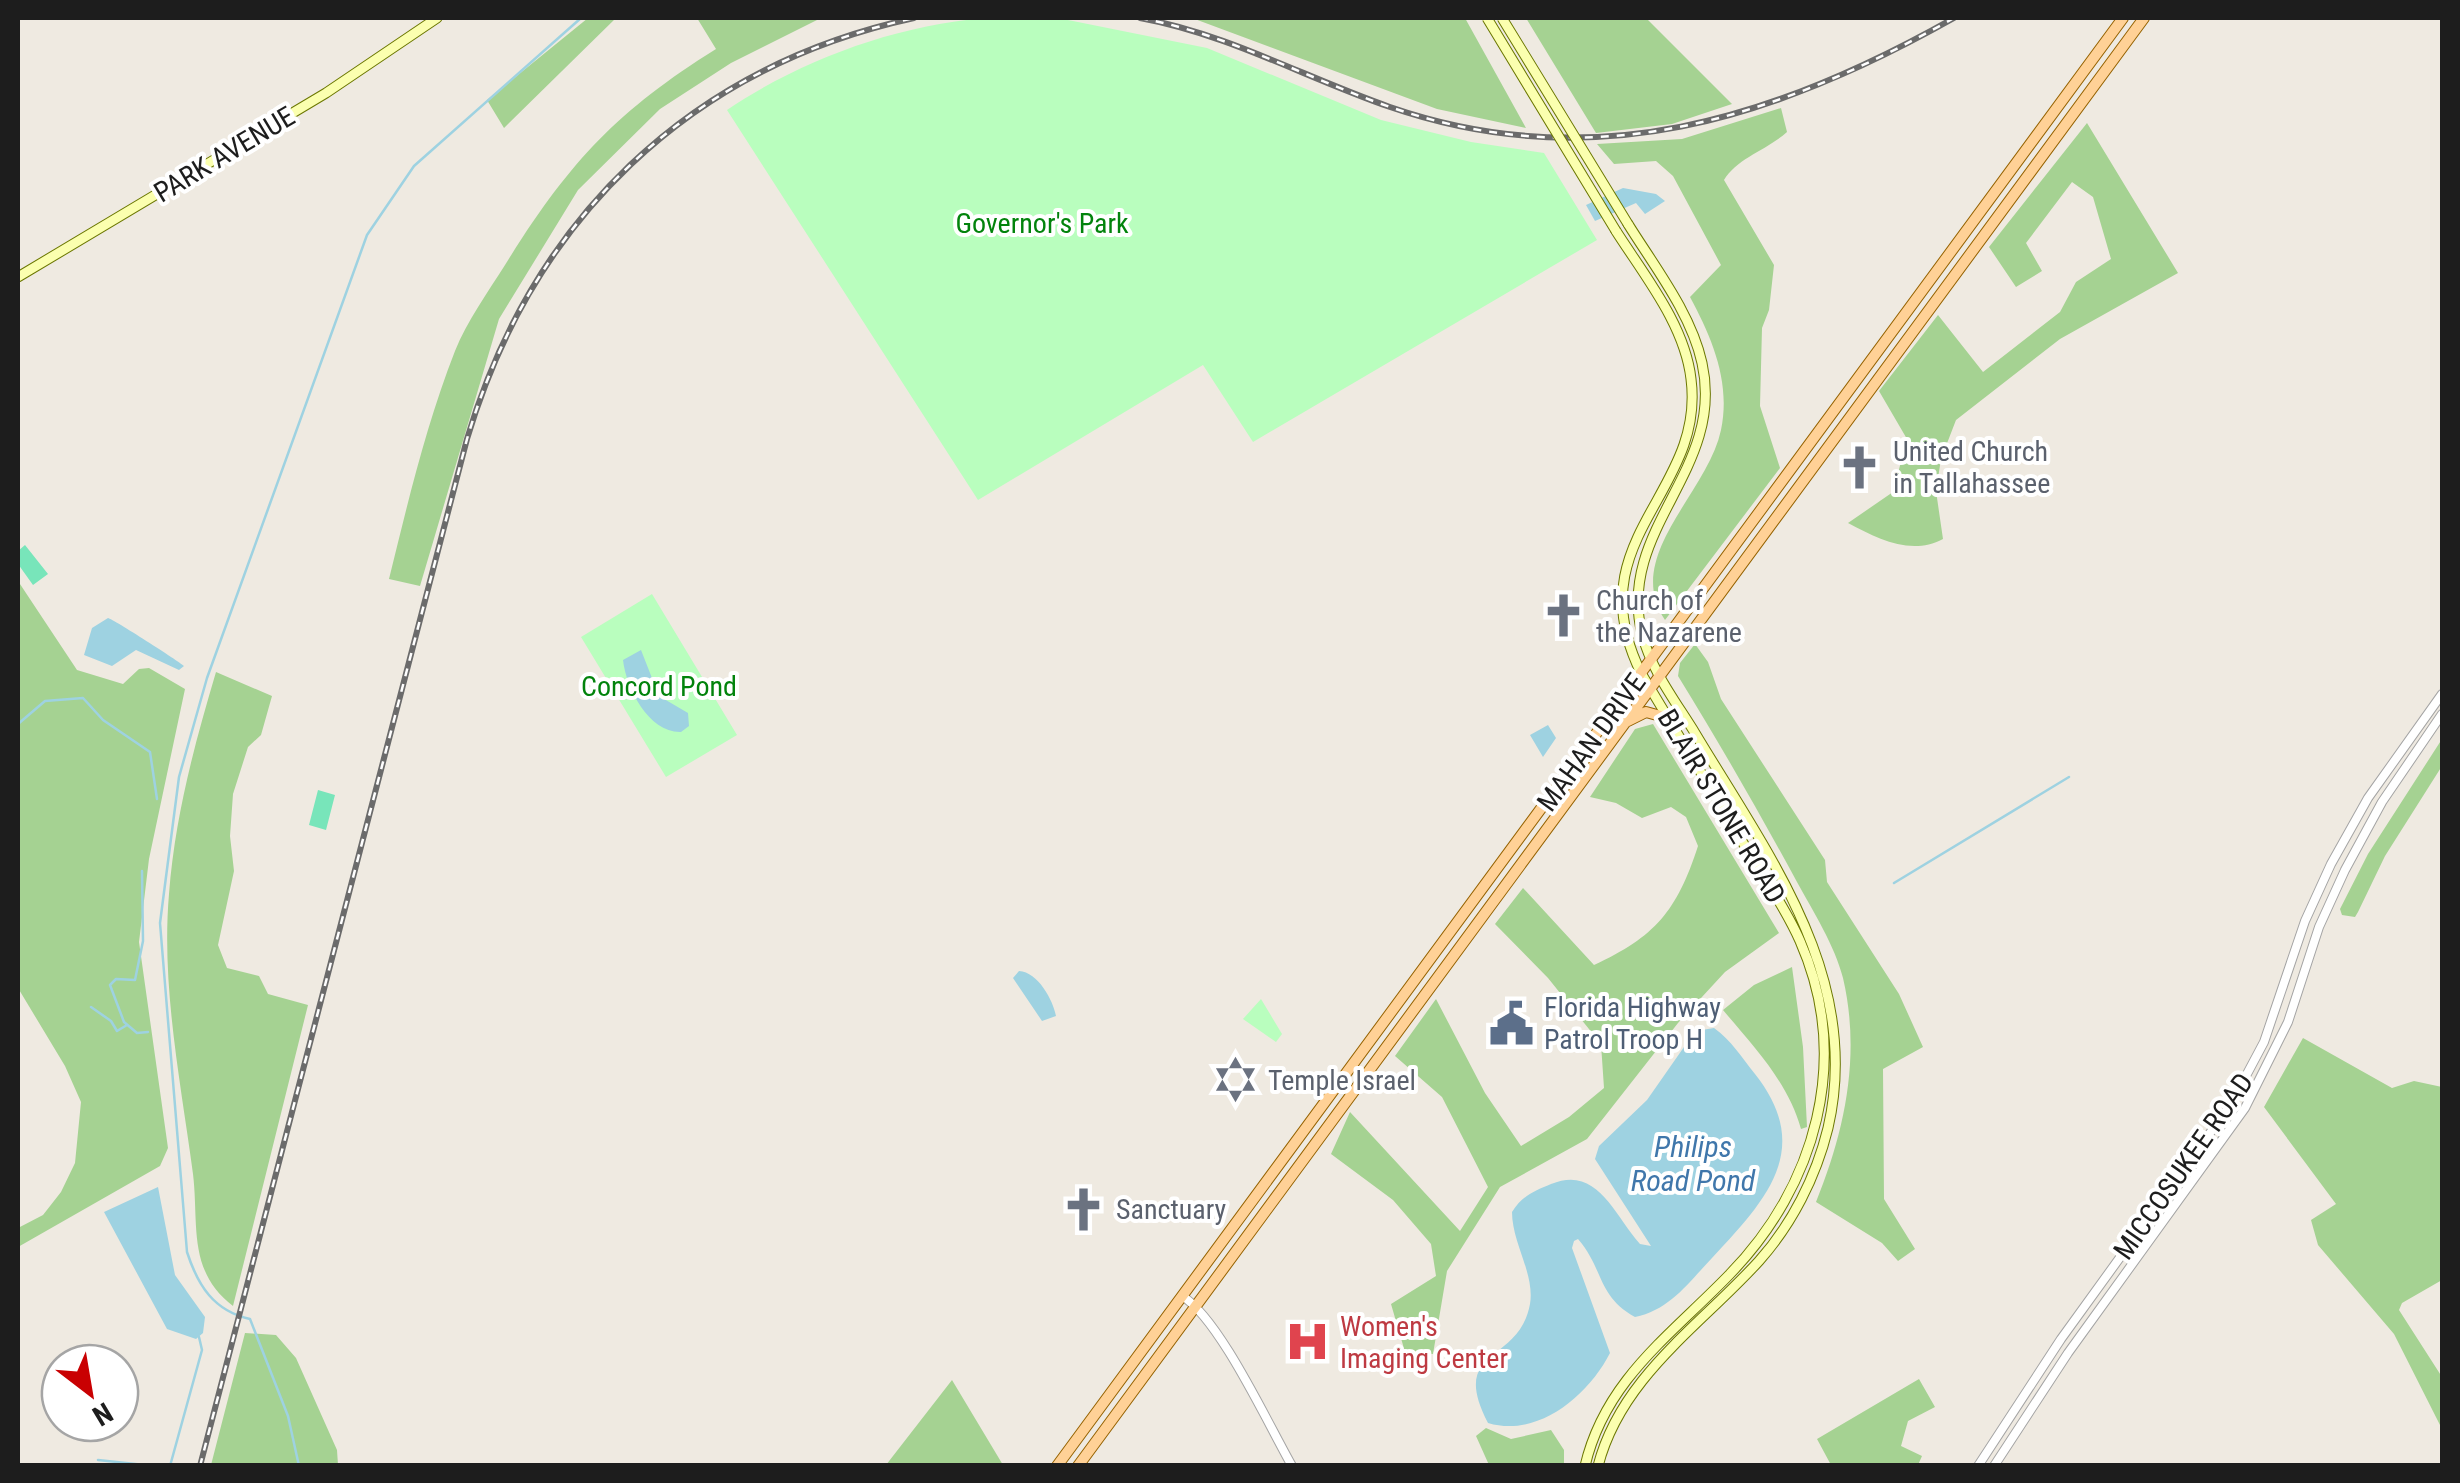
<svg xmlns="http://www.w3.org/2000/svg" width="2460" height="1483" viewBox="0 0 2460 1483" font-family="'Roboto Condensed',sans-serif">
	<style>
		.forest { fill: #a5d292 }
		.park { fill: #b9febe }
		.pitch { fill: #78e5ba }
		.water { fill: #9ed2e1 }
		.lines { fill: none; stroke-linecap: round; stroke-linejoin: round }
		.stream { stroke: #9ed2e1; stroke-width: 2.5 }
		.tertiary-casing { stroke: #a4a4a4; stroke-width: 10 }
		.secondary-casing { stroke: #6b7700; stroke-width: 11 }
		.primary-casing { stroke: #956200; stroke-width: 12 }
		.tertiary { stroke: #fff; stroke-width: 8 }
		.secondary { stroke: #fbffaf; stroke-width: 9 }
		.primary { stroke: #ffd196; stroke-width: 10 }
		.rail-casing { stroke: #6b6b6b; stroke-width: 6 }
		.rail { stroke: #fff; stroke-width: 2.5; stroke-dasharray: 8; stroke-linecap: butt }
		.secondary-bridge-casing { stroke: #6b7700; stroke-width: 11; stroke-linecap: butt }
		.secondary-bridge { stroke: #fbffaf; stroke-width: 9 }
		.labels { text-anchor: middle; stroke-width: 8; stroke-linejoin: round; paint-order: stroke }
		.street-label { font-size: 28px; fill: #1d1d1d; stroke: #fff }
		.park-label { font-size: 28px; fill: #02830c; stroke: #fff }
		.worship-label { font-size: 28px; fill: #5b616d; stroke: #fff; text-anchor: start }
		.service-label { font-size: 28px; fill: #4e5e75; stroke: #fff; text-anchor: start }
		.health-label { font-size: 28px; fill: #be3a42; stroke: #fff; text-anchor: start }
		.water-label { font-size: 30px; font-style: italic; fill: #4077ab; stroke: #fff }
	</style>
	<rect width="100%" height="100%" fill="#efeae1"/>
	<!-- forest -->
	<path class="forest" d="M 588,18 L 616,18 L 504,128 L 487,100 Z
		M 697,18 L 821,18 L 731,63 L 660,109 L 578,190 L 499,319 L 420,586 L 389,579 C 408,502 426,425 455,351 C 467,321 488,292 505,265 C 568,164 615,112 716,49 Z
		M 1192,18 L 1465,18 L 1526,128 L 1437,109 Z
		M 1526,18 L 1646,18 L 1732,104 L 1672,124 L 1596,133 Z
		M 1781,108 L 1787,132 C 1767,150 1737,158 1724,180 L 1774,265 L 1769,310 L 1762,328 L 1760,406 L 1780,468 L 1665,620 C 1622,556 1708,493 1721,430 C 1731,382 1712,338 1690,297 L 1721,265 L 1673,176 L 1656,161 L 1614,164 L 1597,144 L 1682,139 Z
		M 2087,123 L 2178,273 L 2060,339 L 1956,420 L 1941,459 L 1936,491 L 1943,539 C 1911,556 1878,539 1848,523 L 1893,492 L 1907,439 L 1879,391 L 1938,315 L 1983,372 L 2060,312 L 2076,282 L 2111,259 L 2093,197 L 2072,182 L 2026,243 L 2042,271 L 2016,287 L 1989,247 Z
		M 18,581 L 77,670 L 123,684 L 139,669 L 149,668 L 185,689 L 149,859 L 139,942 L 168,1148 L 160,1166 L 18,1247 L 18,1228 L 43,1215 L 61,1192 L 75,1163 L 81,1102 L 65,1066 L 18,988 Z
		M 1695,644 L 1708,662 L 1721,699 L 1825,860 L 1827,882 L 1899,994 L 1923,1047 L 1883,1069 L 1884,1199 L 1915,1249 L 1898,1261 L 1882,1243 L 1816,1202 C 1845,1131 1861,1055 1843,978 C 1835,946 1813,911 1797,882 C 1759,812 1720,744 1678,676 L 1680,663 Z
		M 216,672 L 272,696 L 261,735 L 248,747 L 233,794 L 230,836 L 234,871 L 218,945 L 227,968 L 259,976 L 268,994 L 308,1005 L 233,1306 C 187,1271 199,1224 193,1174 C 181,1083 161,987 169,894 C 175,817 194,746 216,672 Z
		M 1653,724 L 1779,933 L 1725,972 L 1678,1023 L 1587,1139 L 1500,1187 L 1447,1271 L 1433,1354 L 1405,1352 L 1391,1304 L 1436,1276 L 1431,1244 L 1393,1200 L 1331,1154 L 1350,1112 L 1460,1231 L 1488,1187 L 1442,1097 L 1395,1056 L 1436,999 L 1485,1093 L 1521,1146 L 1569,1117 L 1604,1088 L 1601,1044 L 1548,978 L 1495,924 L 1523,888 L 1594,965 C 1655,937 1677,911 1698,846 L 1686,817 L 1671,807 L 1642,818 L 1616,803 L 1590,797 L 1635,729 Z
		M 2442,739 L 2442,766 L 2385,856 L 2358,912 L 2355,917 L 2342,915 L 2340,909 L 2368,854 Z
		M 1792,967 L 1803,1047 L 1807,1127 L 1801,1129 C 1788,1082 1754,1047 1723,1010 L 1754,985 Z
		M 2303,1038 L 2392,1088 L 2414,1081 L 2442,1087 L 2442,1280 L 2402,1303 L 2399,1310 L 2442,1377 L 2442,1429 L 2394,1334 L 2318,1245 L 2311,1220 L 2336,1204 L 2264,1107 Z
		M 245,1333 L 276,1335 L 296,1358 L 337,1450 L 338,1465 L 211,1465 Z
		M 1919,1379 L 1935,1407 L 1908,1421 L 1901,1446 L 1922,1456 L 1918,1465 L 1831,1465 L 1817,1439 Z
		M 952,1380 L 1003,1465 L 886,1465 Z
		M 1486,1428 L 1511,1439 L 1551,1430 L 1564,1450 L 1564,1465 L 1489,1465 L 1476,1436 Z"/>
	<!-- park -->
	<path class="park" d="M 984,18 L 1058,18 L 1207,48 L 1381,120 L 1471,142 L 1544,153 L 1597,240 L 1253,442 L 1203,365 L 978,500 L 727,110 C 801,60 894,26 984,18 Z
		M 652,594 L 737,735 L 666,777 L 581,637 Z
		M 1261,999 L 1282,1034 L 1276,1042 L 1243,1019 Z"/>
	<!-- pitch -->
	<path class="pitch" d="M 25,545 L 48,574 L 33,585 L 18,564 L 18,551 Z
		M 318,790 L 335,795 L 326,830 L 309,825 Z"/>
	<!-- water -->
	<path class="water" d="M 1623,188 L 1656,194 L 1665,201 L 1645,214 L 1636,203 L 1595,221 L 1586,205 Z
		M 108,618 C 113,619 180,662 184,666 L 179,670 L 136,650 L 112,666 L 84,655 L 92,628 Z
		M 641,650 L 659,696 L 688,713 L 689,726 L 681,732 C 649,733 626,688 623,660 Z
		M 1548,725 L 1556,738 L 1543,757 L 1530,735 Z
		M 1019,971 C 1038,972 1053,1000 1056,1016 L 1042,1021 L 1013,978 Z
		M 1714,1028 C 1731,1040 1742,1058 1755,1074 C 1814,1149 1767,1199 1712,1258 C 1689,1282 1670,1310 1635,1317 C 1597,1296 1604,1269 1578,1239 L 1574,1241 L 1572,1248 L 1610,1353 C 1588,1396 1538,1438 1488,1423 C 1448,1346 1519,1365 1530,1304 C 1535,1274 1512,1243 1512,1212 C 1522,1196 1534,1191 1551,1184 C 1597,1165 1613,1213 1640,1244 L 1651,1246 L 1595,1159 L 1599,1146 L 1647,1100 L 1684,1047 L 1702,1030 Z
		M 158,1187 L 175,1275 L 205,1317 L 203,1333 L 196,1339 L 167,1329 L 104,1212 Z"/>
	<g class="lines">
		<!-- stream -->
		<path class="stream" d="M 18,724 L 45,701 L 83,698 L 103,720 L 150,752 L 157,799
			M 142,871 L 143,941 L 135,980 L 116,979 L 110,985 L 124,1022 L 137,1033 L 148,1032
			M 1894,883 L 2069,777
			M 91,1007 L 111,1021 L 117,1031 L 127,1025
			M 98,1460 L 154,1466
			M 170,1466 L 202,1350 L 199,1337
			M 299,1466 L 288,1416 L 250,1319 C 214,1311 198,1286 187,1252 L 160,923 L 179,777 L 207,678 L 367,235 L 414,166 L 581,18"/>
		<defs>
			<path id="tertiary" d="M 1182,1296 C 1219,1318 1268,1424 1292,1466
				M 1978,1466 L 2061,1339 L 2231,1104 L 2264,1042 L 2305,921 L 2331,864 L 2368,798 L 2442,694
				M 1994,1466 L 2068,1353 L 2245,1108 L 2288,1022 L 2319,927 L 2345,870 L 2382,802 L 2442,714"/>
			<path id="secondary" d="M 18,277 L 326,93 L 437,18
				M 1585,1466 C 1605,1380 1671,1335 1729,1275 C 1816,1186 1852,1059 1800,941 C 1784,904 1759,871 1739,836 C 1706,782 1674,727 1641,673 C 1575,539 1706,494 1691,379 C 1685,325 1644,275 1616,231
				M 1598,1466 C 1621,1377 1700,1326 1759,1261 C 1792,1224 1816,1177 1828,1128 C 1863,978 1768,855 1695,733 C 1676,702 1651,670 1642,634 C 1616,528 1726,471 1702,363 C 1691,313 1654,266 1628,224"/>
			<path id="primary" d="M 1641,627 L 1655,635 L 1673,630
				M 1628,721 L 1646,712 L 1668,718
				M 1057,1466 L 2123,18
				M 1078,1466 L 2144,18"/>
		</defs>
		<!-- tertiary casing -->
		<use href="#tertiary" class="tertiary-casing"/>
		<!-- secondary casing -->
		<use href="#secondary" class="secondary-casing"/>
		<!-- primary casing -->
		<use href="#primary" class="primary-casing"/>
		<!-- tertiary -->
		<use href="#tertiary" class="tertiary"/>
		<!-- secondary -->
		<use href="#secondary" class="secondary"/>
		<!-- primary -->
		<use href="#primary" class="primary"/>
		<defs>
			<path id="rail" d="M 1140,18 C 1228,34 1306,78 1390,107 C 1593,177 1775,119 1954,18
				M 200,1466 L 467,439 C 532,220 689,67 914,18"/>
		</defs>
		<!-- rail casing -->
		<use href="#rail" class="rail-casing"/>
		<!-- rail -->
		<use href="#rail" class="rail"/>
		<defs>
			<path id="secondary-bridge" d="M 1487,18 L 1616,231
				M 1502,18 L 1628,224"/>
		</defs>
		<!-- secondary-bridge casing -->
		<use href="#secondary-bridge" class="secondary-bridge-casing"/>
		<!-- secondary-bridge -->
		<use href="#secondary-bridge" class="secondary-bridge"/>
	</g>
	<!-- icons -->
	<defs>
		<symbol id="church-bare" viewBox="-9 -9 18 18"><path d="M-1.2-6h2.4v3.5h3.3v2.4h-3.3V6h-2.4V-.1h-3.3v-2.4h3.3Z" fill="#6b7280" stroke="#fff" stroke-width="2.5" paint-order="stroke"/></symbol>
		<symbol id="civic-bare" viewBox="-9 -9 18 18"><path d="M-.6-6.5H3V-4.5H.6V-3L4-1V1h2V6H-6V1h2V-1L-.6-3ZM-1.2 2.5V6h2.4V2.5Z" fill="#5c6f8a" stroke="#fff" stroke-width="2.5" paint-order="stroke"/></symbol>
		<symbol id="synagogue-bare" viewBox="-9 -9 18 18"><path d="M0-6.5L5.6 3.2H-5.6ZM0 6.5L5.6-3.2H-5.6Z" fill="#6b7280" stroke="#fff" stroke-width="2.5" paint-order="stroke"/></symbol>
		<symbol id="hospital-bare" viewBox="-9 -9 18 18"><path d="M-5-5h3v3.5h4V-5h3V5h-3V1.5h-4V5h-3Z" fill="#e0444e" stroke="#fff" stroke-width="2.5" paint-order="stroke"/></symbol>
	</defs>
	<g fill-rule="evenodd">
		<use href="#church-bare" x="1828" y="436" width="63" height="63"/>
		<use href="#church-bare" x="1532" y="584" width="63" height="63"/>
		<use href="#civic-bare" x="1480" y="992" width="63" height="63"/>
		<use href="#synagogue-bare" x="1204" y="1048" width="63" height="63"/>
		<use href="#church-bare" x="1052" y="1178" width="63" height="63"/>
		<use href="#hospital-bare" x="1276" y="1310" width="63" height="63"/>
	</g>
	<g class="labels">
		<!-- street labels -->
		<g class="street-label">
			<text transform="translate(224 154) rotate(-31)" y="10">PARK AVENUE</text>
			<text transform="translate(1591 742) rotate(-54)" y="10">MAHAN DRIVE</text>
			<text transform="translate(1722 806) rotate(59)" y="10">BLAIR STONE ROAD</text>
			<text transform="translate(2183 1166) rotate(-55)" y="10">MICCOSUKEE ROAD</text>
		</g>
		<!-- park labels -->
		<g class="park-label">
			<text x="1042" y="233">Governor's Park</text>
			<text x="659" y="696">Concord Pond</text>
		</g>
		<!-- worship labels -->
		<g class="worship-label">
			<text x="1893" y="461">United Church<tspan x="1893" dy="32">in Tallahassee</tspan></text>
			<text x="1596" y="610">Church of<tspan x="1596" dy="32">the Nazarene</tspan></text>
			<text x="1268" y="1090">Temple Israel</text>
			<text x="1116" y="1219">Sanctuary</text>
		</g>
		<!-- service labels -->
		<g class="service-label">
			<text x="1544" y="1017">Florida Highway<tspan x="1544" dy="32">Patrol Troop H</tspan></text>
		</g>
		<!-- health labels -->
		<g class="health-label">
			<text x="1340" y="1336">Women's<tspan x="1340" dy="32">Imaging Center</tspan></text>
		</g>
		<!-- water labels -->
		<g class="water-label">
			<text x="1693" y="1157">Philips<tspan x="1693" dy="34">Road Pond</tspan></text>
		</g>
	</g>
	<!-- border -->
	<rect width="2460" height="1483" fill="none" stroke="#1d1d1d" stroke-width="40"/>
	<!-- north arrow -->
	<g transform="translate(90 1393) rotate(149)"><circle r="48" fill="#ffffff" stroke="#a5a5a5" stroke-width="2.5"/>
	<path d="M0-8L18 38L0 25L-18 38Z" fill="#c90002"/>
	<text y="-15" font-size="28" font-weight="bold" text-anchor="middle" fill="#1d1d1d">N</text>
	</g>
</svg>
